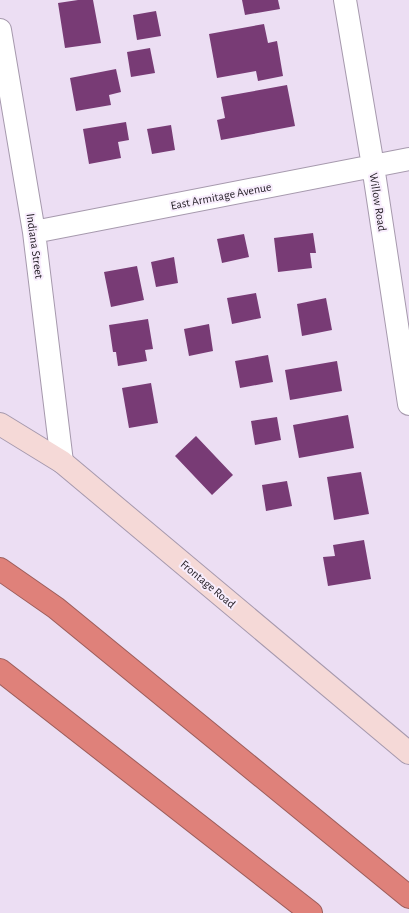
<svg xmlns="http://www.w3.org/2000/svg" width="409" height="913" viewBox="0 0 409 913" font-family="'Alegreya Sans',sans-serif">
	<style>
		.building { fill: #783b75 }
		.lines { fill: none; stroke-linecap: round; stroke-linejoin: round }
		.street-casing { stroke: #a699ad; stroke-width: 24 }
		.secondary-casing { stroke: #a699ad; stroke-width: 24 }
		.highway-casing { stroke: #9c5d5b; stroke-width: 24 }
		.street { stroke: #fff; stroke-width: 22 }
		.secondary { stroke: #f5d9d7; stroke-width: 22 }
		.highway { stroke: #df817a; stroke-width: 22 }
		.labels { text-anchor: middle; stroke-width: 4; stroke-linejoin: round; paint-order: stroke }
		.street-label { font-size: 12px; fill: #1f1a21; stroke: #f8edfd }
	</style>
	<rect width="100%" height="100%" fill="#ecdef3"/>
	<!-- building -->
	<path class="building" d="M 78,0 L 93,0 L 101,43 L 65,48 L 58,3 Z
		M 242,0 L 278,0 L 280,9 L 245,15 Z
		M 156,11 L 161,36 L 137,40 L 133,15 Z
		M 264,24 L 268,43 L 277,41 L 283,76 L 258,81 L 256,71 L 217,78 L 209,34 Z
		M 150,48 L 155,73 L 131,77 L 127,52 Z
		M 116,69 L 121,92 L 109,95 L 111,105 L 76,111 L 70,78 Z
		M 287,85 L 295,126 L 221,140 L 217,120 L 225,118 L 221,97 Z
		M 126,122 L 129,140 L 118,142 L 121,158 L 89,164 L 83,129 Z
		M 171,125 L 175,150 L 152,154 L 147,129 Z
		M 313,233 L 316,253 L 310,253 L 312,268 L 278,272 L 274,238 Z
		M 244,234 L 249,257 L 222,263 L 217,239 Z
		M 174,257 L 178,283 L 156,287 L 151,262 Z
		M 137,266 L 144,300 L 111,307 L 104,272 Z
		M 256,293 L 261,318 L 232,324 L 227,298 Z
		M 326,298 L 332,330 L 302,336 L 297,304 Z
		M 148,319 L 153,349 L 145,350 L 147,361 L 118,366 L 116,352 L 113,352 L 109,325 Z
		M 209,324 L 213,351 L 189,356 L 184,329 Z
		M 268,355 L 273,382 L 240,388 L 235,361 Z
		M 337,361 L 342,391 L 290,400 L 285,370 Z
		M 151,383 L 158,423 L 129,428 L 122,388 Z
		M 348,415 L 354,448 L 299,458 L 293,425 Z
		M 277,417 L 281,440 L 255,445 L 251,421 Z
		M 196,436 L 233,475 L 212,495 L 175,456 Z
		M 361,472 L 369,514 L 334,520 L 327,477 Z
		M 287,481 L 292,506 L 266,511 L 262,485 Z
		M 364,540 L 371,579 L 328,586 L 323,557 L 335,556 L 333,545 Z"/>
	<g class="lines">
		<defs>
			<path id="street" d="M 345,0 L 373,166 L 409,404
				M 0,30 L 34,232 L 62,462
				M 34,232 L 409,159"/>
			<path id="secondary" d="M 0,424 L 62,462 L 409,753"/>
			<path id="highway" d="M 0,569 L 56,608 L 409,897
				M 0,670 L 311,913"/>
		</defs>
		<!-- street casing -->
		<use href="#street" class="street-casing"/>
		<!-- secondary casing -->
		<use href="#secondary" class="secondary-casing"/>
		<!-- highway casing -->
		<use href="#highway" class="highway-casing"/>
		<!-- street -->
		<use href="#street" class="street"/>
		<!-- secondary -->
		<use href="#secondary" class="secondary"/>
		<!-- highway -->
		<use href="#highway" class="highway"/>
	</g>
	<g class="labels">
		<!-- street labels -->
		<g class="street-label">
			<text transform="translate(221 196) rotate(-11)" y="4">East Armitage Avenue</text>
			<text transform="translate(378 202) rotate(81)" y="4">Willow Road</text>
			<text transform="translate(35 246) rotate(82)" y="4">Indiana Street</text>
			<text transform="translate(208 584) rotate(40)" y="4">Frontage Road</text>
		</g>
	</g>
</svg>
